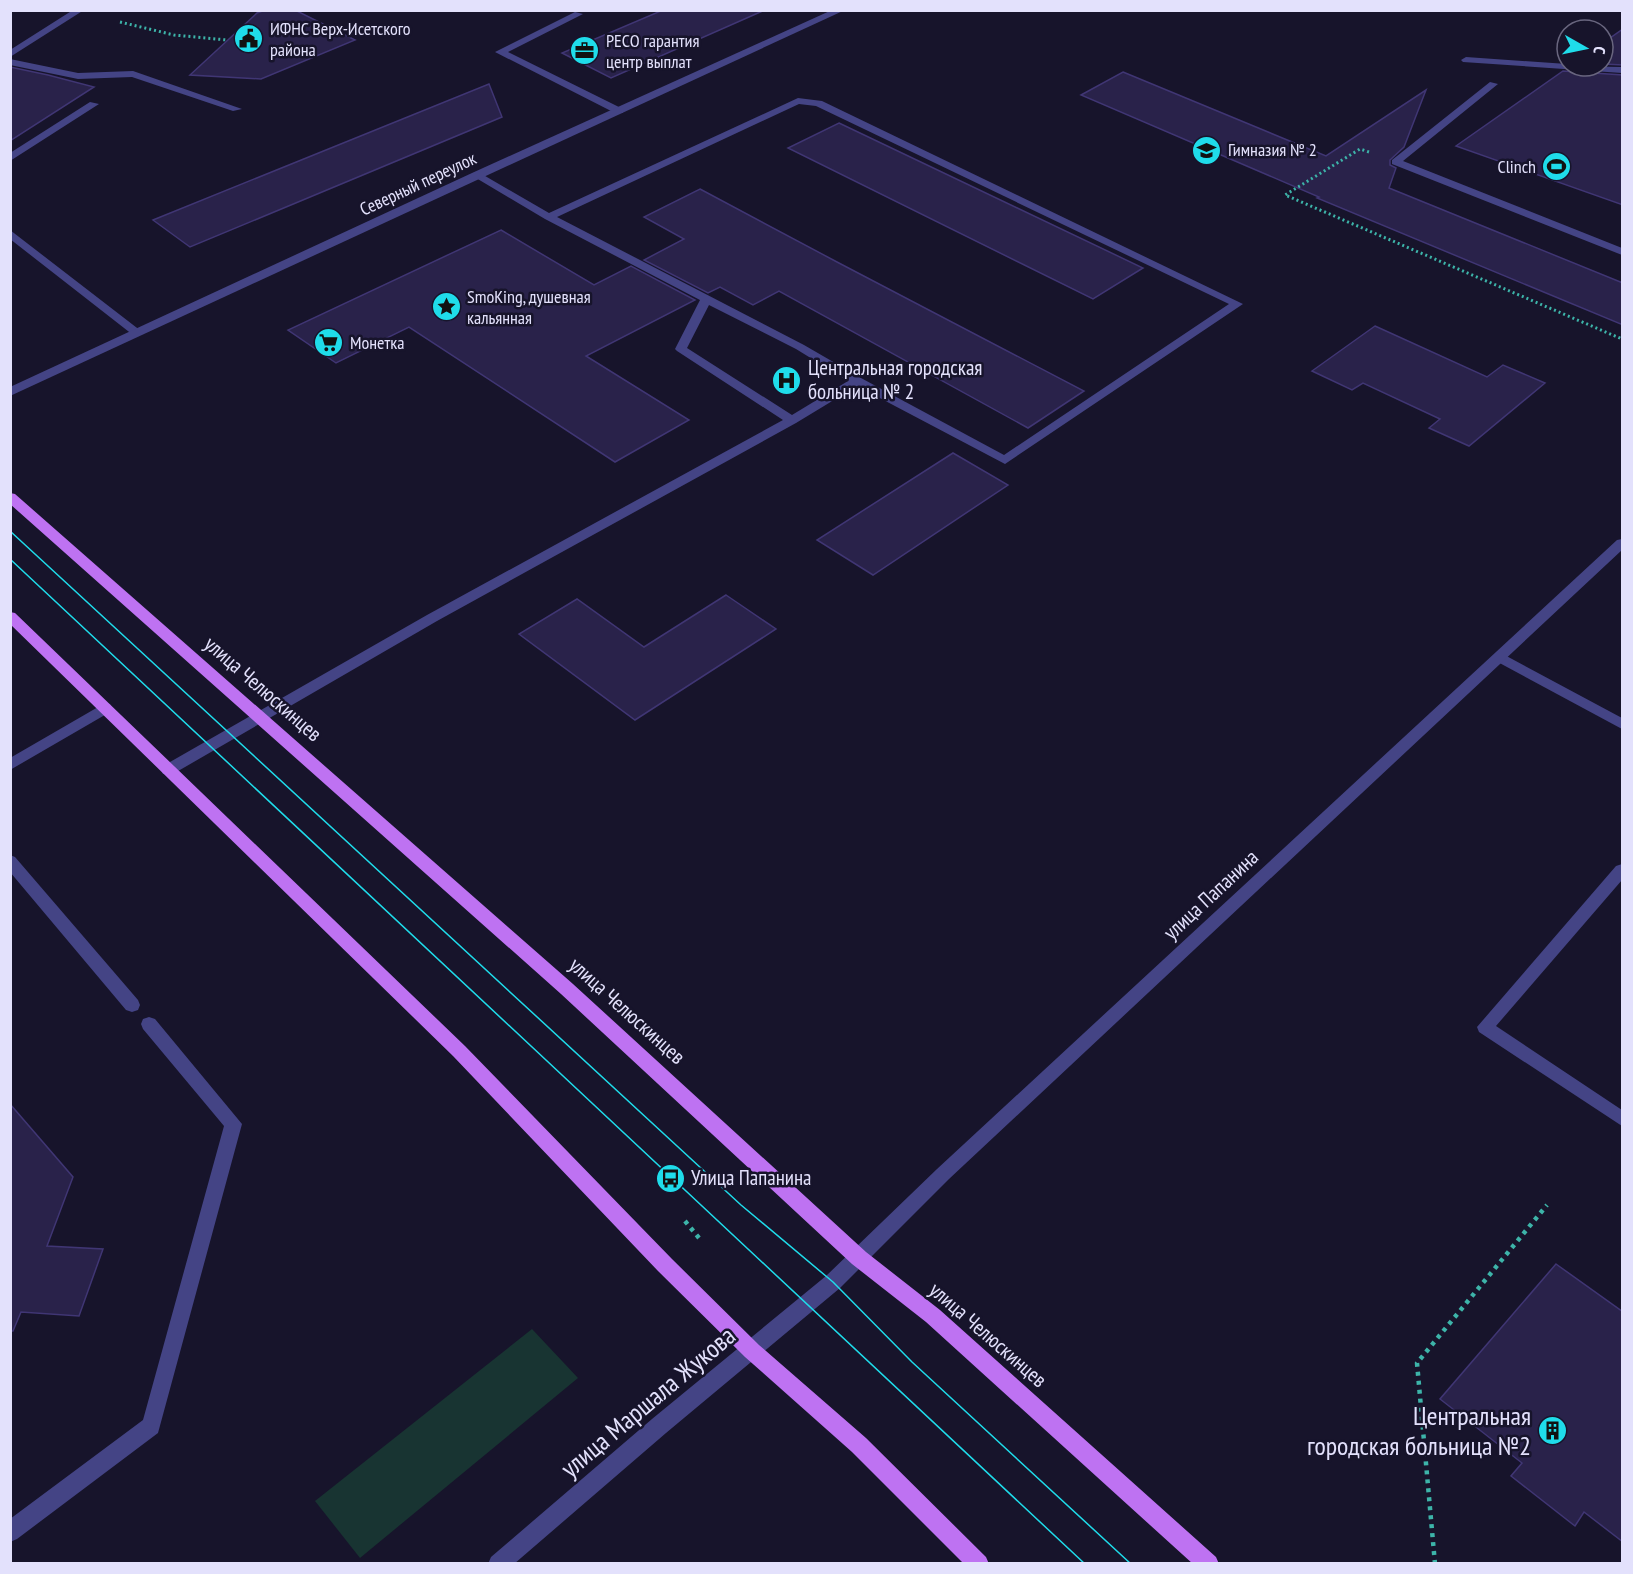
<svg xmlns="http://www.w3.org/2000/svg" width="1633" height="1574" viewBox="0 0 1633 1574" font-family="'PT Sans Narrow',sans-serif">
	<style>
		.green { fill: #183432 }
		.building { fill: #29224a; stroke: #403674; stroke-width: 1.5 }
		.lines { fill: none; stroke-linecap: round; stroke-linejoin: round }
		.path-far1 { stroke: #3db4a9; stroke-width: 3; stroke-dasharray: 2 3; stroke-linecap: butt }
		.path { stroke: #3db4a9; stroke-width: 4.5; stroke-dasharray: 4 5; stroke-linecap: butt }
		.service { fill: #444485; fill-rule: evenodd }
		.minor { fill: #444485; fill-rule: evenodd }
		.tertiary { fill: #444485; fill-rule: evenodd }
		.primary { fill: #be72f2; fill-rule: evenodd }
		.tram { stroke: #1fdcea; stroke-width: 1.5 }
		.labels { text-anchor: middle; stroke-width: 5; stroke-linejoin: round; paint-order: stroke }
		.far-poi-label { font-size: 18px; fill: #e3e1fc; stroke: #17142b; text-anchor: start }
		.far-street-label { font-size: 18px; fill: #e3e1fc; stroke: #17142b }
		.poi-label { font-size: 21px; fill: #e3e1fc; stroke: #17142b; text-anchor: start }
		.street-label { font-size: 21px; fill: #e3e1fc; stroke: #17142b }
		.near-street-label { font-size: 26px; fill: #e3e1fc; stroke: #17142b }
		.near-poi-label { font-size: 26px; fill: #e3e1fc; stroke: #17142b; text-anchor: end }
	</style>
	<rect width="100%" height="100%" fill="#17142b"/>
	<!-- green -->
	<path class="green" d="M 532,1329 L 578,1378 L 360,1558 L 315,1501 Z"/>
	<!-- building -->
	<path class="building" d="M 265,10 L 295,10 L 355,40 L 261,79 L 190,75 L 257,13 Z
		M 663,10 L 765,10 L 611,78 L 562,53 Z
		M 1623,29 L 1623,65 L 1603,64 L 1603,43 Z
		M 10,67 L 48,75 L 94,87 L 10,141 Z
		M 1563,71 L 1623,75 L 1623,205 L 1456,146 Z
		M 1123,72 L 1326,156 L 1426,90 L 1404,147 L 1390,160 L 1390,165 L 1396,168 L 1389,188 L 1623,283 L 1623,325 L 1317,198 L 1319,197 L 1081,95 Z
		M 489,84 L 502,117 L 190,247 L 153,220 Z
		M 839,123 L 1143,268 L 1093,299 L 788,148 Z
		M 700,189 L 837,262 L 1084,391 L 1028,428 L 779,291 L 753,305 L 720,287 L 708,293 L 644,260 L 684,239 L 644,217 Z
		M 501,230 L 594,285 L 631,266 L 695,300 L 586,356 L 689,420 L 615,462 L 409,327 L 336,363 L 288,330 Z
		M 1375,326 L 1487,377 L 1503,365 L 1545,383 L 1469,446 L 1429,428 L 1440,419 L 1363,383 L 1352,390 L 1312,371 Z
		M 953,453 L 1008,485 L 873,575 L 817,540 Z
		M 726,595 L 776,629 L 635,720 L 519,634 L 577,599 L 644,647 Z
		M 10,1104 L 73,1177 L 47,1246 L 103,1249 L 79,1316 L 21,1312 L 13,1331 L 10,1331 Z
		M 1556,1264 L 1623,1312 L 1623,1542 L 1584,1512 L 1575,1526 L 1511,1476 L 1522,1463 L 1440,1399 Z"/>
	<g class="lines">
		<!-- path-far1 -->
		<path class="path-far1" d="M 120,22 L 174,35 L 227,40
			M 1369,152 L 1360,149 L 1285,195 L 1622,339"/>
		<!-- path -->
		<path class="path" d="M 685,1221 L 699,1238
			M 1435,1564 L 1417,1363 L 1547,1205"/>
		<!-- service -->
		<path class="service" d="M 575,12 L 583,14 L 508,52 L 623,109 L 623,113 L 615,113 L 495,52 Z
			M 1466,57 L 1567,64 L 1567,66 L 1622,67 L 1622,73 L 1463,62 L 1461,60 Z
			M 10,59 L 78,73 L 133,71 L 242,109 L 233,111 L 132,77 L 78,79 L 10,65 Z
			M 1490,82 L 1498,84 L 1403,161 L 1622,248 L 1622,255 L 1392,164 L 1392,160 Z
			M 798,98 L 822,101 L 1243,304 L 1005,464 L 857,386 L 796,423 L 437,621 L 173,774 L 163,774 L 161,770 L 163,766 L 427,615 L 783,420 L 677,351 L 675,349 L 700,300 L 545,219 L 471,175 L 480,173 L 549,213 ZM 799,104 L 816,106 L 1229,304 L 1004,455 L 861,378 L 804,345 L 557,217 ZM 709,305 L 796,349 L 848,381 L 792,415 L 687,348 Z
			M 90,102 L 99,104 L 10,161 L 10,153 Z
			M 10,230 L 141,331 L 141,335 L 133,335 L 10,239 Z
			M 1499,652 L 1622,718 L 1622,729 L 1494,660 L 1492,657 Z
			M 105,703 L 110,704 L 112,708 L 110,712 L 10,770 L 10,758 Z
			M 10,855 L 15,857 L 138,1000 L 140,1005 L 138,1010 L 132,1012 L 126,1010 L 10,872 Z
			M 1622,864 L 1622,880 L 1496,1026 L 1622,1110 L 1622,1126 L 1479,1032 L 1477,1027 L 1616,866 Z
			M 149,1017 L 155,1019 L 242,1124 L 158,1433 L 17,1539 L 10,1542 L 10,1519 L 143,1420 L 224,1126 L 143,1029 L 141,1024 L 143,1019 Z"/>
		<!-- minor -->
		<path class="minor" d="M 832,10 L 845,10 L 10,396 L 10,387 L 472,173 Z"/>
		<!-- tertiary -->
		<path class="tertiary" d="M 73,10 L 84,10 L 10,57 L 10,50 Z
			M 1622,539 L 1622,550 L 949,1179 L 840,1288 L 666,1433 L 514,1564 L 488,1564 L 491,1557 L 652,1419 L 826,1276 L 937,1169 L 1617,540 Z"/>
		<!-- primary -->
		<path class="primary" d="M 10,493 L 15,494 L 573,984 L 866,1252 L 940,1310 L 1216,1557 L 1219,1564 L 1193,1564 L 926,1322 L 852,1264 L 561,994 L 10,504 Z
			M 10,612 L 15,613 L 465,1046 L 672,1259 L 759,1345 L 866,1438 L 986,1557 L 989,1564 L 964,1564 L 852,1452 L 745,1357 L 658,1271 L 453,1056 L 10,624 Z"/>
		<!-- tram -->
		<path class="tram" d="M 10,531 L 741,1205 L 833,1282 L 912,1362 L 1131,1564
			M 10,559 L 1085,1564"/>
	</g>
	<!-- icons -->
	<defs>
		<symbol id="civic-disc" viewBox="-11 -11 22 22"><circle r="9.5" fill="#1fdcea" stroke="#17142b"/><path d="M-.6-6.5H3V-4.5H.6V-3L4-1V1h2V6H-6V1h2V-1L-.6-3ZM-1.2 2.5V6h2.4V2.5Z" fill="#111"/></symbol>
		<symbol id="office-disc" viewBox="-11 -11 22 22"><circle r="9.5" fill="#1fdcea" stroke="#17142b"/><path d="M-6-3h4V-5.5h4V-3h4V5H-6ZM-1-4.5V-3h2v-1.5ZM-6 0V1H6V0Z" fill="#111"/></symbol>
		<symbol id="school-disc" viewBox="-11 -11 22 22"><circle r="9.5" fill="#1fdcea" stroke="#17142b"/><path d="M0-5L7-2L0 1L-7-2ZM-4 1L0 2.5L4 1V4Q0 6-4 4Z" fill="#111"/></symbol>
		<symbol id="stadium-disc" viewBox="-11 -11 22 22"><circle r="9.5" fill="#1fdcea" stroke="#17142b"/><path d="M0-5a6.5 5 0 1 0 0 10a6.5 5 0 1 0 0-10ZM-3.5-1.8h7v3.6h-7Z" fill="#111"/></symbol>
		<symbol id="sight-disc" viewBox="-11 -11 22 22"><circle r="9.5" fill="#1fdcea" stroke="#17142b"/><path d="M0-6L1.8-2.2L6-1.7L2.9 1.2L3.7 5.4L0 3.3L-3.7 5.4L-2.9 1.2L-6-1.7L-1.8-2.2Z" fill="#111"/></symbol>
		<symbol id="supermarket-disc" viewBox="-11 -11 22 22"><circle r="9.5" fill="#1fdcea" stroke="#17142b"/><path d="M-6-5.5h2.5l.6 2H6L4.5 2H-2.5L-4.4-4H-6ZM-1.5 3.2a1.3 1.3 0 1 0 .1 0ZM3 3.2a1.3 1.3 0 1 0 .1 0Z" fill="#111"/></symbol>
		<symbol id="hospital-disc" viewBox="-11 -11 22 22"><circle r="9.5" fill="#1fdcea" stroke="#17142b"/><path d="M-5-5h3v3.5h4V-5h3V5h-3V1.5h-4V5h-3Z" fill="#111"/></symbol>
		<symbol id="bus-disc" viewBox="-11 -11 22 22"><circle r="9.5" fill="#1fdcea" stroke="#17142b"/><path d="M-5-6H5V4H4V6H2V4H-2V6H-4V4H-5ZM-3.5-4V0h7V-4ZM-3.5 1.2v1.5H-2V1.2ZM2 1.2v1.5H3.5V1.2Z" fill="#111"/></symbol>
		<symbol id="building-disc" viewBox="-11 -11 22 22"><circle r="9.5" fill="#1fdcea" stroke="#17142b"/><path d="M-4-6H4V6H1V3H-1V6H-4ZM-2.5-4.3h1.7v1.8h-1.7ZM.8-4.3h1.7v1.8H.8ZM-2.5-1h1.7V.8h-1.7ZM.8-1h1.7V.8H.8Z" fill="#111"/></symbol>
	</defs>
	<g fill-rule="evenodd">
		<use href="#civic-disc" x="232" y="22" width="33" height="33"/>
		<use href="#office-disc" x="568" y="34" width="33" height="33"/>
		<use href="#school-disc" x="1190" y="134" width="33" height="33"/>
		<use href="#stadium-disc" x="1540" y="150" width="33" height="33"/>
		<use href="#sight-disc" x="430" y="290" width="33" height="33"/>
		<use href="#supermarket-disc" x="312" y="326" width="33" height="33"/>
		<use href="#hospital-disc" x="770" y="364" width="33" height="33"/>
		<use href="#bus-disc" x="654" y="1162" width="33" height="33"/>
		<use href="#building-disc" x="1536" y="1414" width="33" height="33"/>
	</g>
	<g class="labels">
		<!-- far-poi labels -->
		<g class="far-poi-label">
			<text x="270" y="35">ИФНС Верх-Исетского<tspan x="270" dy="21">района</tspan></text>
			<text x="606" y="47">РЕСО гарантия<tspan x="606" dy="21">центр выплат</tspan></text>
			<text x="1228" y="156">Гимназия № 2</text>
			<text x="1536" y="173" text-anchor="end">Clinch</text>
			<text x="467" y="303">SmoKing, душевная<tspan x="467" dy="21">кальянная</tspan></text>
			<text x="350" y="349">Монетка</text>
		</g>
		<!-- far-street labels -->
		<g class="far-street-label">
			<text transform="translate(418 184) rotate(-25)" y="6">Северный переулок</text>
		</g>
		<!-- poi labels -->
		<g class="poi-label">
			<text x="808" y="375">Центральная городская<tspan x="808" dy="24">больница № 2</tspan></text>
			<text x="691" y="1185">Улица Папанина</text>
		</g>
		<!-- street labels -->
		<g class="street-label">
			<text transform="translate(263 689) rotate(41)" y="7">улица Челюскинцев</text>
			<text transform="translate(1211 895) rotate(-43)" y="7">улица Папанина</text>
			<text transform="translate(627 1011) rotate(42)" y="7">улица Челюскинцев</text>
			<text transform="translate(988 1335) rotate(41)" y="7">улица Челюскинцев</text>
		</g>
		<!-- near-street labels -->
		<g class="near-street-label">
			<text transform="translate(648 1402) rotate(-40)" y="9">улица Маршала Жукова</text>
		</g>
		<!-- near-poi labels -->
		<g class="near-poi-label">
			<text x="1531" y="1425">Центральная<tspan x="1531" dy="30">городская больница №2</tspan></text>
		</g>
	</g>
	<!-- border -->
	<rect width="1633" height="1574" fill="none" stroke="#e3e1fc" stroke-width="24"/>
	<!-- north arrow -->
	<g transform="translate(1585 48) rotate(99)"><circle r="28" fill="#17142b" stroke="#69667f" stroke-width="1.5"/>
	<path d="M0-4.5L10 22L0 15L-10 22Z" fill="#1fdcea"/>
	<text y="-9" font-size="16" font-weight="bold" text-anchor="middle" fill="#e3e1fc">С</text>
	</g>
</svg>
